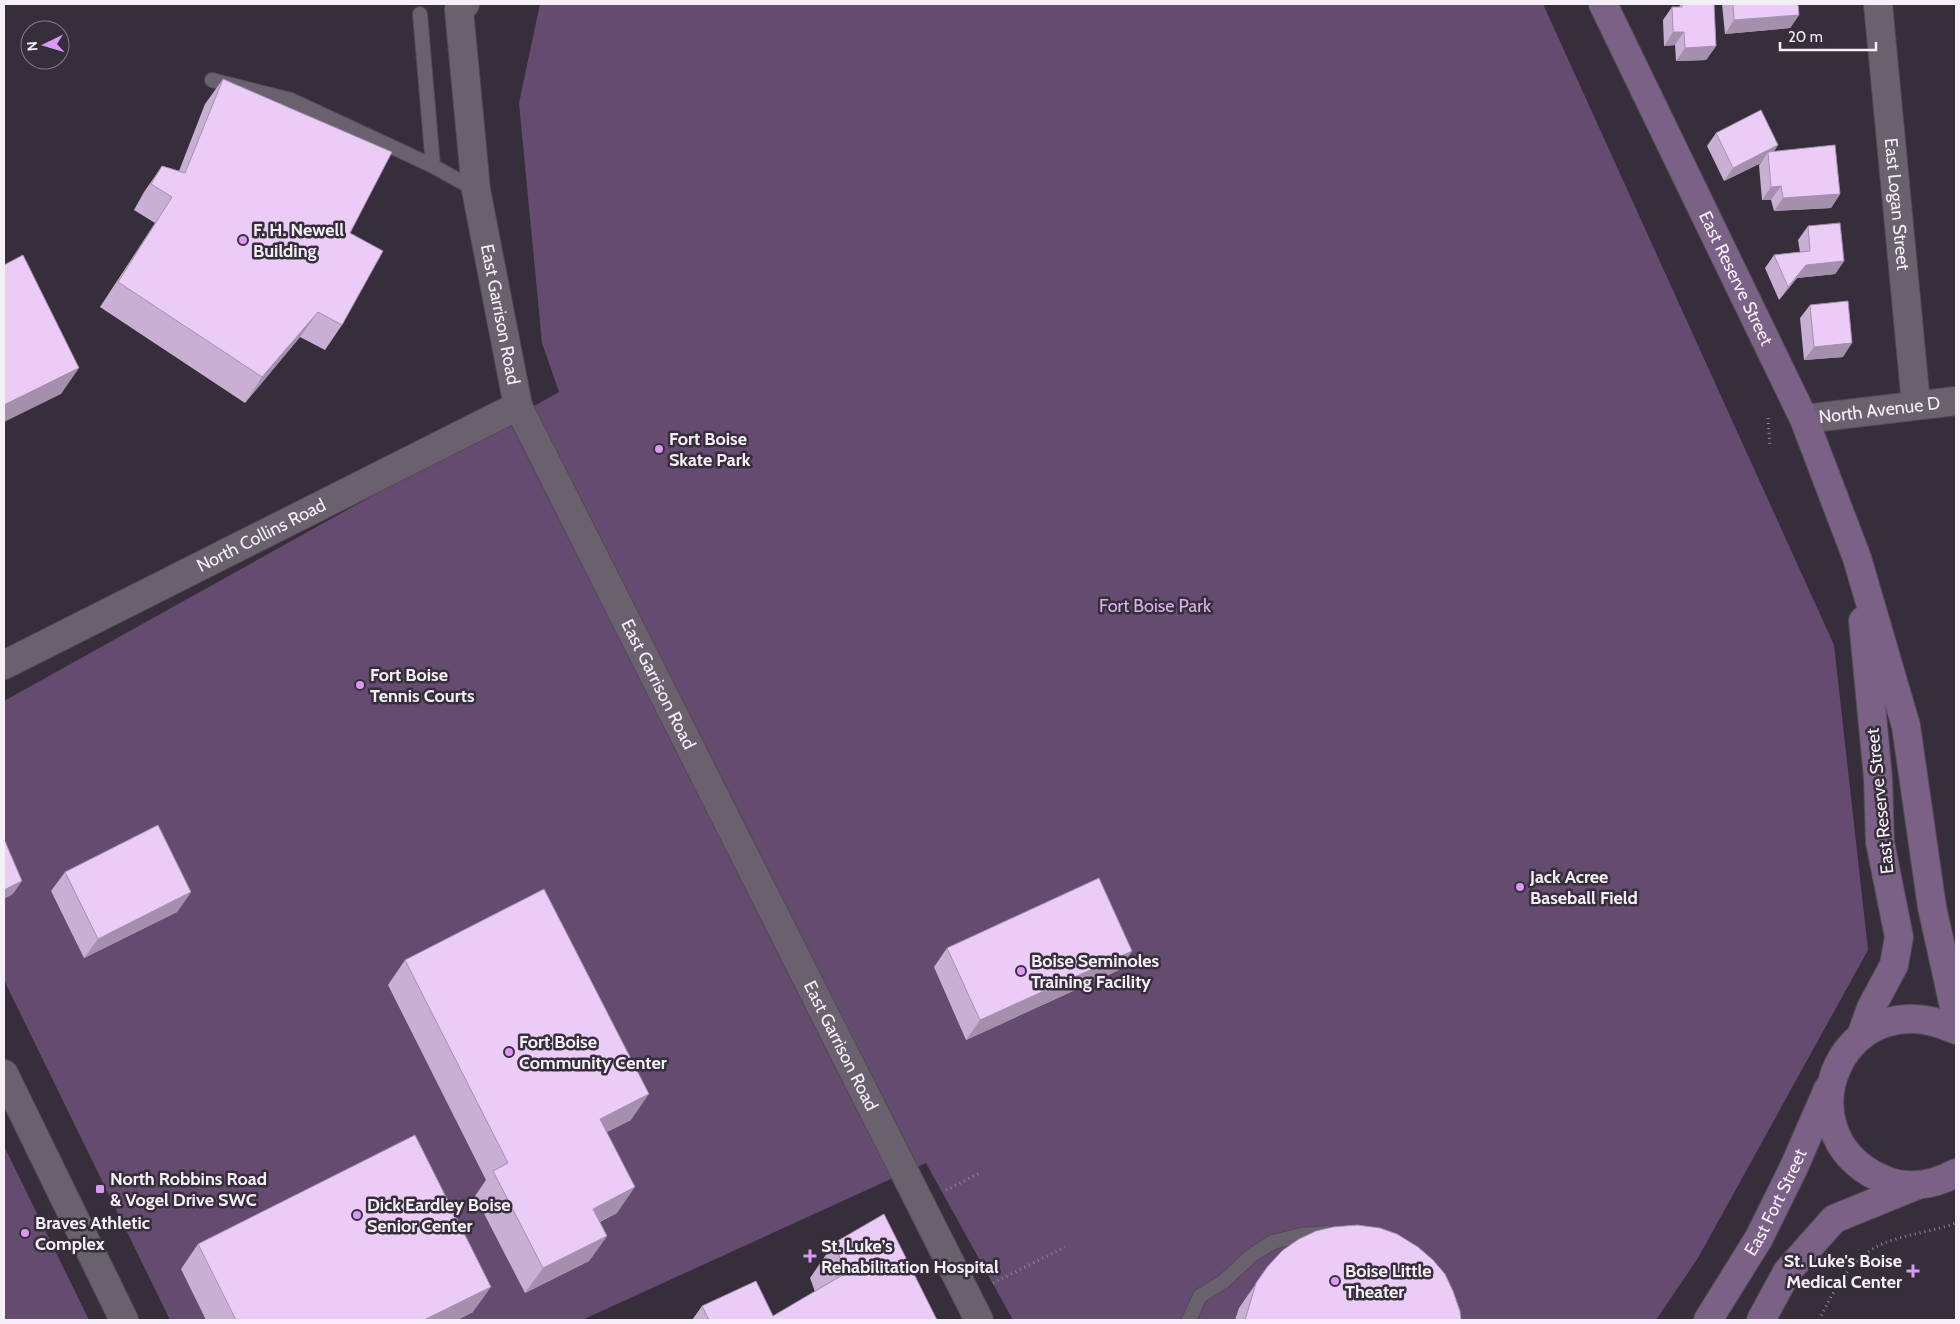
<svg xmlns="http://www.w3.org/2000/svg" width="1960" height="1324" viewBox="0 0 1960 1324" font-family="Cabin,sans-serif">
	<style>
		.green { fill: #654b6f }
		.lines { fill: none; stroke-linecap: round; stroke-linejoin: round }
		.lane-casing { stroke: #524a54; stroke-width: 16 }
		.street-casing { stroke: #524a54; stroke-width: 30 }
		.secondary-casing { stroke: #524a54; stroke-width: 30 }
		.path { stroke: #8f8992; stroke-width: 3; stroke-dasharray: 1 4; stroke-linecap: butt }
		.lane { stroke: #6a616e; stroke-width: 14 }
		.street { stroke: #6a616e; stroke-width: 28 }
		.secondary { stroke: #7c6186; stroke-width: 28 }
		.wall { fill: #c9afd4 }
		.shaded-wall { fill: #a48fad }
		.building { fill: #eaccf7; stroke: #a48fad }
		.poi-dot { fill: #db99f5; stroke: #362e3a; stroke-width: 2 }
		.labels { text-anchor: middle; stroke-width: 5; stroke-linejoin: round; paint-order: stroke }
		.street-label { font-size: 18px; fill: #f5f0f7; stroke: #362e3a }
		.poi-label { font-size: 18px; font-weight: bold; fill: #f5f0f7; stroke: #362e3a; text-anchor: start }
		.park-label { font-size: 18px; fill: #deb2ef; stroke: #362e3a }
	</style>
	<rect width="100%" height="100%" fill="#362e3a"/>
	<!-- green -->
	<path class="green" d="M 540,4 L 1543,4 L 1834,645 L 1868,950 L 1698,1258 L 1656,1320 L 1013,1320 L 926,1163 L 582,1320 L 170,1320 L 4,980 L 4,701 L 559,392 L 542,343 L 519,103 Z
		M 4,1146 L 89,1320 L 4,1320 Z"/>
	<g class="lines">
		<defs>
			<path id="lane" d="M 420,14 L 433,166
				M 212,80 L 291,100 L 433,166 L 476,190
				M 1189,1320 L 1200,1296 L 1223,1282 L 1252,1255 L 1273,1242 L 1301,1235 L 1328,1233"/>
			<g id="street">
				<path id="s1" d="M 465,4 L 459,10 L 476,190 L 518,406 L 979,1320"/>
				<path id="s2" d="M 1878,4 L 1916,404"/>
				<path id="s3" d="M 1804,419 L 1956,401"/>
				<path id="s4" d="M 4,665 L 518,406"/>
				<path d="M 4,1074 L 124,1320"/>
			</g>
			<g id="secondary">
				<path id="s5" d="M 1603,4 L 1804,419 L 1857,558 L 1906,726 L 1932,907 L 1956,1016"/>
				<path d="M 1956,1030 C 1844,977 1778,1130 1880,1178 C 1905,1190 1932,1186 1956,1173"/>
				<path d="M 1861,1036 L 1871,1008 L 1894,965 L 1899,937 L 1880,842 L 1878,778 L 1863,621"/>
				<path id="s6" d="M 1708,1320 L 1759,1238 L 1794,1167 L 1828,1089"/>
				<path d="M 1761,1320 L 1787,1272 L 1834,1219 L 1915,1186"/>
			</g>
		</defs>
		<!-- lane casing -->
		<use href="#lane" class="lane-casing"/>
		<!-- street casing -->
		<use href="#street" class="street-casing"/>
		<!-- secondary casing -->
		<use href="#secondary" class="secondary-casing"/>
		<!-- path -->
		<path class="path" d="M 1768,418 L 1770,448
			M 946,1190 L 980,1173
			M 993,1283 L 1065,1247
			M 1819,1320 C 1837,1284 1855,1250 1896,1239 C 1916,1233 1937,1230 1956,1223"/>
		<!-- lane -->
		<use href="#lane" class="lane"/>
		<!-- street -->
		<use href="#street" class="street"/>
		<!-- secondary -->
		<use href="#secondary" class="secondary"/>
	</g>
	<!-- wall -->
	<path class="wall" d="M 1681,4 L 1714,4 L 1716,46 L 1706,60 L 1676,61 L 1675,45 L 1664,46 L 1663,20 L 1672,7 L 1679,7 Z
		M 1722,4 L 1798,4 L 1799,15 L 1790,28 L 1725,34 Z
		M 223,79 L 350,233 L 342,325 L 325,350 L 300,337 L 245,403 L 100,307 L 155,223 L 134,210 L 144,192 L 162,166 L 179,171 L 205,104 Z
		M 1716,133 L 1778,145 L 1774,151 L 1840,194 L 1831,208 L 1774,211 L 1771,200 L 1762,200 L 1759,165 L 1761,163 L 1724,181 L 1707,146 Z
		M 1808,226 L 1844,261 L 1835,274 L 1797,278 L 1779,300 L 1765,268 L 1774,255 L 1800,252 L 1798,240 Z
		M 1810,305 L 1843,357 L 1804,360 L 1800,318 Z
		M 65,872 L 191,892 L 177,912 L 84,958 L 51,891 Z
		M 947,948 L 1132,951 L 1119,970 L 966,1040 L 934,967 Z
		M 405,960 L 631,1120 L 606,1132 L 617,1213 L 600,1222 L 607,1236 L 589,1261 L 525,1293 L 475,1196 L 486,1180 L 388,985 Z
		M 834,1243 L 937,1320 L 692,1320 L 702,1306 L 773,1316 L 815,1292 L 810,1278 Z
		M 198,1244 L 473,1312 L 457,1320 L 206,1320 L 181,1269 Z
		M 1268,1266 L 1461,1320 L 1235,1320 L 1239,1308 Z"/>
	<!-- shaded-wall -->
	<path class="shaded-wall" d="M 1799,15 L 1790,28 L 1725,34 L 1734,20 Z
		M 1673,32 L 1684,32 L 1675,45 L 1664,46 Z
		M 1716,46 L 1706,60 L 1676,61 L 1685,48 Z
		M 1778,145 L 1769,158 L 1768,152 L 1761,163 L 1724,181 L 1733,168 Z
		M 1781,186 L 1771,200 L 1762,200 L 1771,187 Z
		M 1840,194 L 1831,208 L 1774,211 L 1783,198 Z
		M 1844,261 L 1835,274 L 1797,278 L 1779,300 L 1788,287 L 1806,265 Z
		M 318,312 L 300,337 L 245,403 L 262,377 Z
		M 1852,343 L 1843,357 L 1804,360 L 1814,347 Z
		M 79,368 L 61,394 L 4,422 L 4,405 Z
		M 22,881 L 13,894 L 4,899 L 4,890 Z
		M 191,892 L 177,912 L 84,958 L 98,939 Z
		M 1132,951 L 1119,970 L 966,1040 L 980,1020 Z
		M 649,1094 L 631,1120 L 582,1145 L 600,1119 Z
		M 635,1187 L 617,1213 L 575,1234 L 593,1209 Z
		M 607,1236 L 589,1261 L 525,1293 L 543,1268 Z
		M 491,1287 L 473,1312 L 457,1320 L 424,1320 Z"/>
	<!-- building -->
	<path class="building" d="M 1682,4 L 1714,4 L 1716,46 L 1685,48 L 1684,32 L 1673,32 L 1672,7 L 1682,7 Z
		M 1733,4 L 1798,4 L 1799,15 L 1734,20 Z
		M 223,79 L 392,152 L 350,233 L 383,251 L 342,325 L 318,312 L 262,377 L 118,282 L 172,197 L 151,184 L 162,166 L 185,173 Z
		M 1761,110 L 1778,145 L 1733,168 L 1716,133 Z
		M 1835,145 L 1840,194 L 1783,198 L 1781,186 L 1771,187 L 1768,152 Z
		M 1840,223 L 1844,261 L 1806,265 L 1788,287 L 1774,255 L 1810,251 L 1808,226 Z
		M 23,255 L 79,368 L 4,405 L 4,265 Z
		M 1848,301 L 1852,343 L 1814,347 L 1810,305 Z
		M 158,825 L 191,892 L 98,939 L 65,872 Z
		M 4,839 L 22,881 L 4,890 Z
		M 1099,878 L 1132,951 L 980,1020 L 947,948 Z
		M 544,889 L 649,1094 L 600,1119 L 635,1187 L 593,1209 L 607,1236 L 543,1268 L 493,1171 L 508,1163 L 405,960 Z
		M 415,1135 L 491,1287 L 424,1320 L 236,1320 L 198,1244 Z
		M 884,1214 L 937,1320 L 709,1320 L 702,1306 L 756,1281 L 773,1316 L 846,1273 L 834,1243 Z
		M 1357,1225 L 1380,1228 L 1397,1234 L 1418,1247 L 1433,1260 L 1445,1274 L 1453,1291 L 1460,1311 L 1461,1320 L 1245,1320 L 1256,1283 L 1268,1266 L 1283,1250 L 1299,1239 L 1316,1231 L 1333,1227 Z"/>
	<!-- markers -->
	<g class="poi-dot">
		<circle cx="243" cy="240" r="5"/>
		<circle cx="659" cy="449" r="5"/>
		<circle cx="360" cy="685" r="5"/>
		<circle cx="1520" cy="887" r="5"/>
		<circle cx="1021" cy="971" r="5"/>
		<circle cx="509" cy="1052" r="5"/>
		<rect x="95" y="1184" width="10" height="10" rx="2.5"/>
		<circle cx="357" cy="1215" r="5"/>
		<circle cx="25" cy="1233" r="5"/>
		<path d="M807.5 1248.5h5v5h5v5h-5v5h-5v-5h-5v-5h5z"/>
		<path d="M1910.5 1263.5h5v5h5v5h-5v5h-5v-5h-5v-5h5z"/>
		<circle cx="1335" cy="1281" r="5"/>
	</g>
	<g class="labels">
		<!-- street labels -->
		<g class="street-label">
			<text dy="6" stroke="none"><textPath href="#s2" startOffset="201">East Logan Street</textPath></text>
			<text dy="6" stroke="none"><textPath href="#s5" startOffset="305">East Reserve Street</textPath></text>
			<text dy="6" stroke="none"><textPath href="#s1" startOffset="316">East Garrison Road</textPath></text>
			<text dy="6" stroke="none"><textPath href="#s3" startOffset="76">North Avenue D</textPath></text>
			<text dy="6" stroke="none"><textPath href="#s4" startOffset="288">North Collins Road</textPath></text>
			<text dy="6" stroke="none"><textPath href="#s1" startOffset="721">East Garrison Road</textPath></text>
			<text transform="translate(1880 801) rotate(-96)" y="6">East Reserve Street</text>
			<text dy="6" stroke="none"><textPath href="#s1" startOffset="1126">East Garrison Road</textPath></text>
			<text dy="6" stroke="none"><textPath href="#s6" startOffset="136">East Fort Street</textPath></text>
		</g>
		<!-- poi labels -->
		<g class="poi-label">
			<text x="253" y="236">F. H. Newell<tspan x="253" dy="21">Building</tspan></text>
			<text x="669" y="445">Fort Boise<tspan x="669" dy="21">Skate Park</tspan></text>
			<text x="370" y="681">Fort Boise<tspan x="370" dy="21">Tennis Courts</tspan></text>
			<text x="1530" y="883">Jack Acree<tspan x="1530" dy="21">Baseball Field</tspan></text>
			<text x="1031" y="967">Boise Seminoles<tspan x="1031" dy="21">Training Facility</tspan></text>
			<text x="519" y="1048">Fort Boise<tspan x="519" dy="21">Community Center</tspan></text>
			<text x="110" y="1185">North Robbins Road<tspan x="110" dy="21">&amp; Vogel Drive SWC</tspan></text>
			<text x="367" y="1211">Dick Eardley Boise<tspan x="367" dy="21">Senior Center</tspan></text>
			<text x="35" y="1229">Braves Athletic<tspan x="35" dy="21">Complex</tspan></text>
			<text x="821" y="1252">St. Luke’s<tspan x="821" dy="21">Rehabilitation Hospital</tspan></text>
			<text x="1902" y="1267" text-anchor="end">St. Luke's Boise<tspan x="1902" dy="21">Medical Center</tspan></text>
			<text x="1345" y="1277">Boise Little<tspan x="1345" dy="21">Theater</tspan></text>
		</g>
		<!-- park labels -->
		<g class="park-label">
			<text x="1155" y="612">Fort Boise Park</text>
		</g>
	</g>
	<!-- border -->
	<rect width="1960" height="1324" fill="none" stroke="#f5f0f7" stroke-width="10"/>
	<!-- north arrow -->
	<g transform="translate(45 45) rotate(265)"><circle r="24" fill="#362e3a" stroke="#827c86"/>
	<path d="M0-4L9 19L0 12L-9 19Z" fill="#db99f5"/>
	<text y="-8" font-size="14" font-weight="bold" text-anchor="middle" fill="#f5f0f7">N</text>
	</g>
	<!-- scale -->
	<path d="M1780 42v8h96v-8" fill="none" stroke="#f5f0f7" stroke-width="2.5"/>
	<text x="1788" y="42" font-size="15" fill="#f5f0f7" stroke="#362e3a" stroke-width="4" paint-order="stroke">20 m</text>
</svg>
